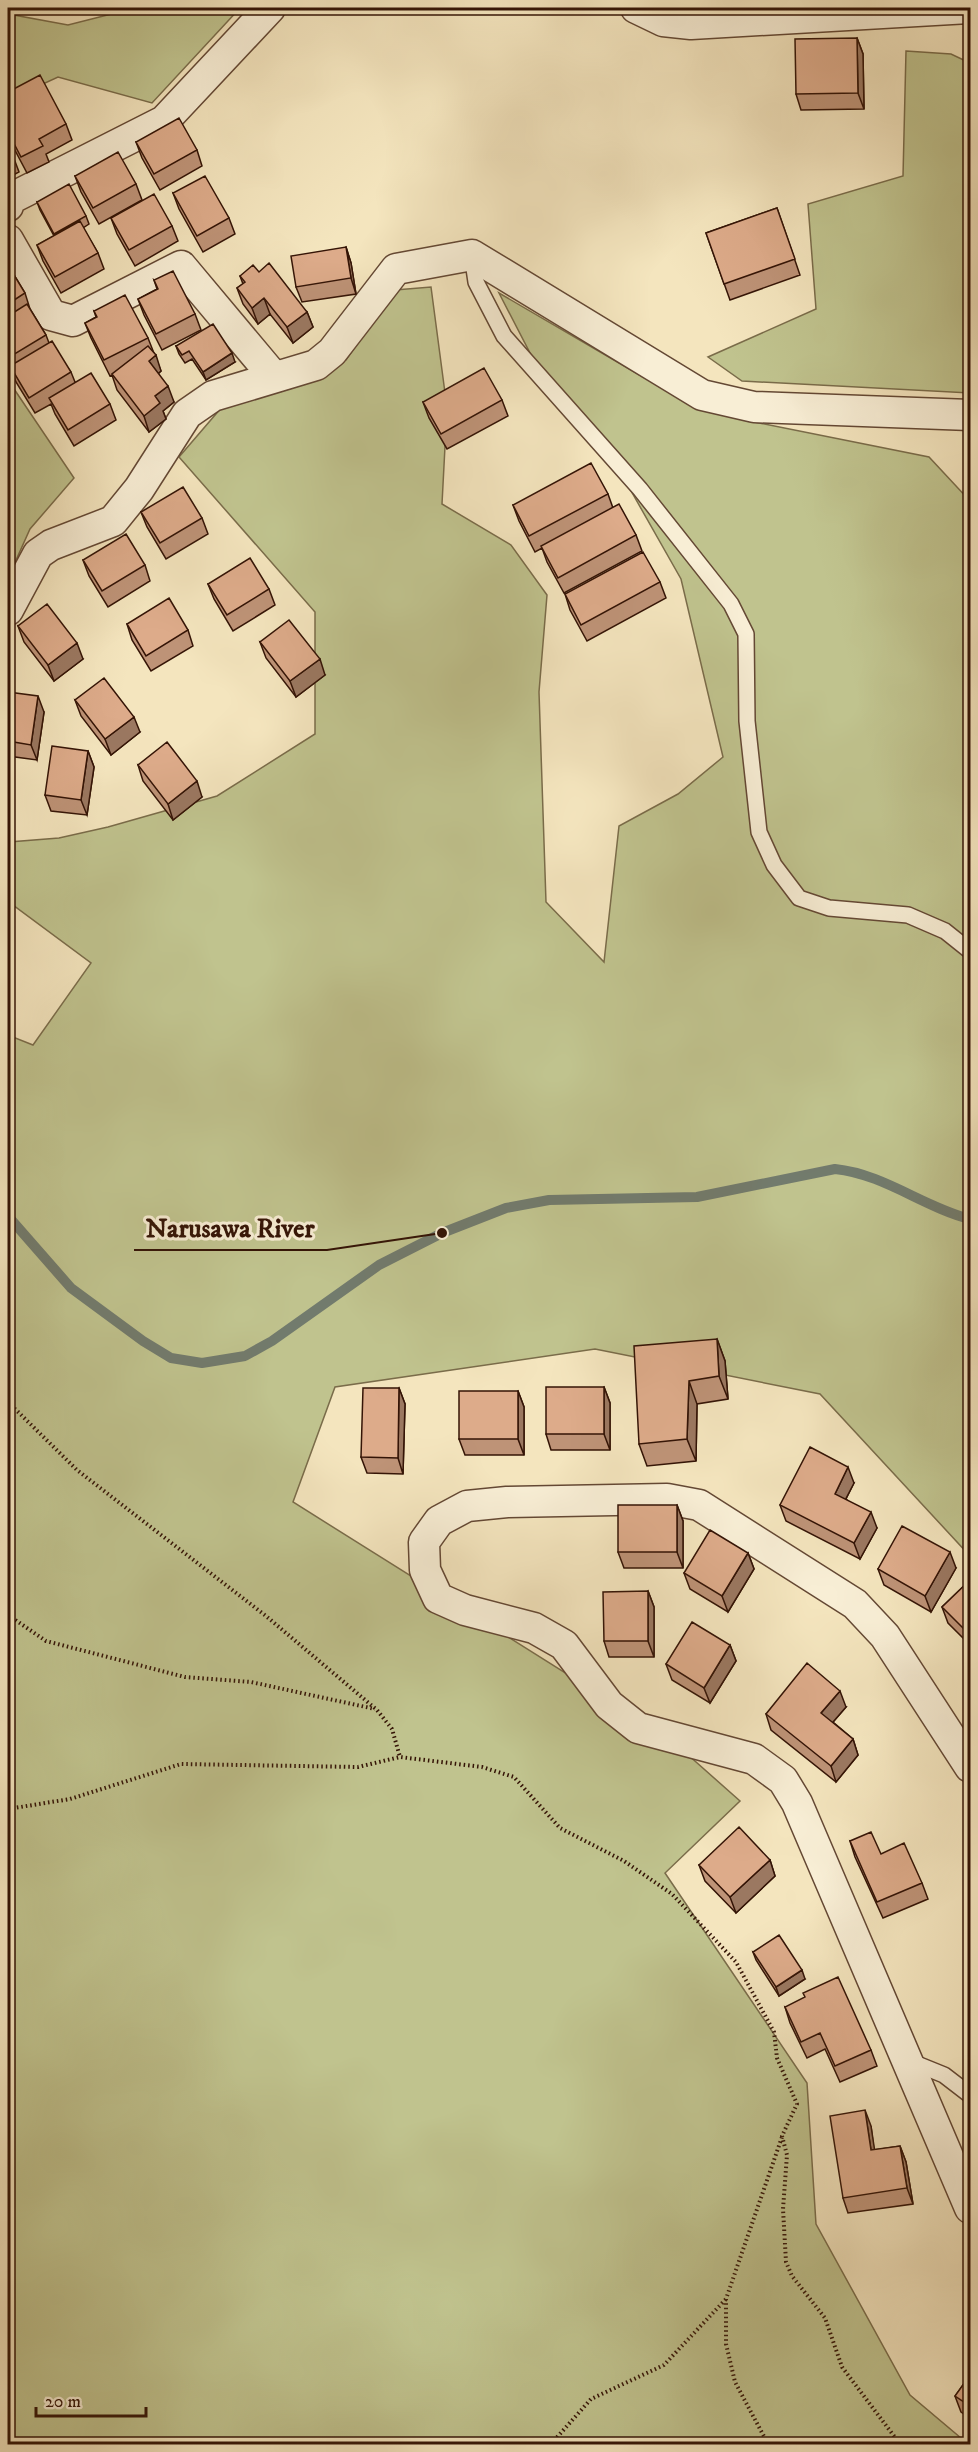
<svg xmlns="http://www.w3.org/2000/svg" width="978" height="2452" viewBox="0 0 978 2452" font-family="'IM FELL DW Pica',serif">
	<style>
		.green { fill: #c0c38e; stroke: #7a6c4a; stroke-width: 1.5 }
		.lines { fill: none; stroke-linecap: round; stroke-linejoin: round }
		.stream { stroke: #727b6d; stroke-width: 10 }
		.service-casing { stroke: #644834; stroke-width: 18 }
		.minor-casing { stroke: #644834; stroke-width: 33 }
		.path { stroke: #341406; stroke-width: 4; stroke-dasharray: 1.5 3; stroke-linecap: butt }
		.service { stroke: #f8eed5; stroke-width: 15 }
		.minor { stroke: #f8eed5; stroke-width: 30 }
		.wall { fill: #be9377; stroke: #341406; stroke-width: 1.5 }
		.shaded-wall { fill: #9b7861; stroke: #341406; stroke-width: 1.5 }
		.building { fill: #ddab8a; stroke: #341406; stroke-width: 1.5 }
		.leader { fill: none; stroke: #341406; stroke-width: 2 }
		.callout-dot { fill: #341406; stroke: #f8eed5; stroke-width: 2 }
		.callout-label { font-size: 27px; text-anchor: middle; font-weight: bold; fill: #341406; stroke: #f8eed5; stroke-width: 6; stroke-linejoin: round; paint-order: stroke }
	</style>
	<rect width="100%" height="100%" fill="#f4e5be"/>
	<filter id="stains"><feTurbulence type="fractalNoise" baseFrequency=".00333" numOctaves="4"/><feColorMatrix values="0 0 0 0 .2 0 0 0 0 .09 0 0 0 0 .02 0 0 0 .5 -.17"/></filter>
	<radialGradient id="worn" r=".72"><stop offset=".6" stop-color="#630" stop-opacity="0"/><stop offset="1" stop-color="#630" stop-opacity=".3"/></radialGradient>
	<!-- green -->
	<path class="green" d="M 135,8 L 240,8 L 152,103 L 58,77 L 8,100 L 8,14 L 68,25 Z
		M 906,51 L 951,54 L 970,63 L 970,393 L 742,381 L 708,357 L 816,309 L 808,204 L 903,176 Z
		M 431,287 L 447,408 L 442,504 L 511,545 L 547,595 L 539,692 L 546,902 L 604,962 L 619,826 L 678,794 L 723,757 L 681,579 L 626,482 L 559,409 L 499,293 L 643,377 L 744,420 L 929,457 L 970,501 L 970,1556 L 820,1394 L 595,1349 L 335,1387 L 293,1502 L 669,1738 L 740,1801 L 665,1873 L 807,2083 L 816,2224 L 910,2395 L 968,2444 L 8,2444 L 8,1035 L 33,1045 L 91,963 L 9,902 L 9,842 L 59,838 L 108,827 L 217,796 L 315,734 L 315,612 L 179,457 L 222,407 L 346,360 L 395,290 Z
		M 8,380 L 74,478 L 30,529 L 8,578 Z"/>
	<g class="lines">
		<!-- stream -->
		<path class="stream" d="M 8,1216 L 71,1288 L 143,1341 L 171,1358 L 202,1363 L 245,1356 L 272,1341 L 379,1265 L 442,1233 L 506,1208 L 549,1200 L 697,1197 L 835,1169 C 884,1174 923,1207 970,1219"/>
		<defs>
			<path id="service" d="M 472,255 L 476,282 L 504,336 L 640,489 L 731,604 L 746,634 L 747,721 L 759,832 L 774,865 L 799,898 L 829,908 L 908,915 L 945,931 L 970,951
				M 907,2060 L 944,2075 L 970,2095"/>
			<path id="minor" d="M 636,8 L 663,21 L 691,24 L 969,8
				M 8,206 L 10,199 L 164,121 L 270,8
				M 8,240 L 51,315 L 73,321 L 181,266 L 274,377
				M 8,610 L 38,554 L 51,545 L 113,521 L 139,489 L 187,414 L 213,396 L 316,365 L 332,352 L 396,269 L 472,255 L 702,395 L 754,407 L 970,415
				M 970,1767 L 885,1636 L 855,1604 L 699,1505 L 667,1499 L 507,1502 L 467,1506 L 439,1521 L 424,1542 L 425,1570 L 438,1598 L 465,1610 L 534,1628 L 564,1645 L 609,1705 L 638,1728 L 754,1759 L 783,1780 L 797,1803 L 970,2208"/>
		</defs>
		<!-- service casing -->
		<use href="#service" class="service-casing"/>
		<!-- minor casing -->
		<use href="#minor" class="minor-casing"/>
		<!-- path -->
		<path class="path" d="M 8,1402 L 77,1470 L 266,1616 L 377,1710 L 392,1729 L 400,1757
			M 8,1615 L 46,1641 L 185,1677 L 251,1682 L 375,1709
			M 8,1809 L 70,1799 L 181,1764 L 358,1767 L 400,1757 L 482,1767 L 514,1777 L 560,1828 L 624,1861 L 672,1894 L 736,1962 L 774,2032 L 777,2058 L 797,2104 L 782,2136 L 787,2155 L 783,2209 L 786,2262 L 792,2276 L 825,2318 L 842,2367 L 900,2444
			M 551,2444 L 591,2399 L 664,2365 L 726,2299
			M 768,2444 L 735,2382 L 726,2344 L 726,2299 L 782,2137"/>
		<!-- service -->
		<use href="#service" class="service"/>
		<!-- minor -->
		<use href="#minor" class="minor"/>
	</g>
	<!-- wall -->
	<path class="wall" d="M 857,38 L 863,54 L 864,109 L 801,110 L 796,94 Z
		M 8,92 L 66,124 L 72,140 L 46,154 L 49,162 L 27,173 L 8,137 L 8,104 L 10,102 L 8,96 Z
		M 136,142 L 197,150 L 202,166 L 160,190 L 142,158 Z
		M 8,145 L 13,156 L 19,172 L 8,178 Z
		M 75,176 L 136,184 L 142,200 L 99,224 L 81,192 Z
		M 173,193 L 229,218 L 235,234 L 203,252 L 179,209 Z
		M 37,202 L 86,216 L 89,224 L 83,228 L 98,253 L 104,269 L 61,293 L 43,261 L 37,245 L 54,236 L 40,210 Z
		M 777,208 L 800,275 L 730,300 L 706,233 Z
		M 111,218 L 172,226 L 178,241 L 135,266 L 117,234 Z
		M 346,247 L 351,263 L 356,294 L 302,302 L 296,287 Z
		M 8,265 L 25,293 L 30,309 L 46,335 L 49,343 L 71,372 L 75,382 L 110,404 L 116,420 L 74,446 L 55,414 L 51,404 L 35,413 L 16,382 L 13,374 L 10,376 L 8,372 Z
		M 259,272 L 307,312 L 313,327 L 293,343 L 270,314 L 258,324 L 243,304 L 237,288 L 243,284 L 240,276 Z
		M 154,280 L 195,314 L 201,330 L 162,350 L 144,315 L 138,299 L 157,289 Z
		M 94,311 L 148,338 L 161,371 L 158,374 L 174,402 L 163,411 L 166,419 L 149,432 L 117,390 L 112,375 L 110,376 L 91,338 L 85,323 L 96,317 Z
		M 176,346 L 235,362 L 206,380 L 192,359 L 185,363 L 179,354 Z
		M 502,400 L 508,416 L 447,449 L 429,418 L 423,402 Z
		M 608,494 L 613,508 L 636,535 L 642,551 L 564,593 L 547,562 L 542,548 L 535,552 L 519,521 L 513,505 Z
		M 141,512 L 202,518 L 208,534 L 166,559 L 147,527 Z
		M 83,560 L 145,565 L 150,581 L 108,607 L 89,576 Z
		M 660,582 L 666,598 L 587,641 L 570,610 L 565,594 Z
		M 208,584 L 269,589 L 275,605 L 233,631 L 214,599 Z
		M 127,624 L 188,630 L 193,646 L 151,671 L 132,640 Z
		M 18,626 L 83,659 L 54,681 L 24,642 Z
		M 260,642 L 325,675 L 296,697 L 266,658 Z
		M 8,692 L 44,712 L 37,760 L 8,756 Z
		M 75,700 L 140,732 L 111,755 L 81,716 Z
		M 88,751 L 94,767 L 87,815 L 51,811 L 45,795 Z
		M 138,765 L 202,797 L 173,820 L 143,781 Z
		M 717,1339 L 725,1361 L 728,1399 L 697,1404 L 696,1461 L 647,1466 L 639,1444 Z
		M 604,1387 L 610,1403 L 610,1450 L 551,1450 L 546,1434 Z
		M 399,1388 L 405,1404 L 403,1474 L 367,1473 L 361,1457 Z
		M 518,1391 L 524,1407 L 524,1455 L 465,1455 L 459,1439 Z
		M 854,1483 L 846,1499 L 877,1528 L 860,1559 L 786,1521 L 780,1505 Z
		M 677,1505 L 683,1521 L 683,1568 L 624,1568 L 618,1552 Z
		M 748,1553 L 754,1569 L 728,1612 L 690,1589 L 684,1573 Z
		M 956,1568 L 931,1612 L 884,1585 L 878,1569 Z
		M 970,1580 L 970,1645 L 948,1623 L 942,1607 Z
		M 648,1591 L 654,1607 L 654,1657 L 609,1657 L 604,1641 Z
		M 730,1645 L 736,1661 L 710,1703 L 672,1680 L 666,1664 Z
		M 846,1707 L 833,1722 L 853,1739 L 858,1755 L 836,1782 L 771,1730 L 766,1714 Z
		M 850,1841 L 881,1854 L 922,1883 L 928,1899 L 883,1918 L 855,1857 Z
		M 770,1860 L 775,1876 L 736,1913 L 705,1881 L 699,1865 Z
		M 753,1952 L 805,1979 L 779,1996 L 756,1960 Z
		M 785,2007 L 871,2050 L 877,2066 L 840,2082 L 825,2049 L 807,2058 L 790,2023 Z
		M 871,2126 L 874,2150 L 900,2146 L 906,2162 L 913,2204 L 848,2213 L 843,2198 Z
		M 970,2375 L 970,2418 L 961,2412 L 955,2396 Z"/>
	<!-- shaded-wall -->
	<path class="shaded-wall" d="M 857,38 L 863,54 L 864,109 L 858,93 Z
		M 346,247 L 351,263 L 356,294 L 351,278 Z
		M 264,298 L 270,314 L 258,324 L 252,308 Z
		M 307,312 L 313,327 L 293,343 L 287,327 Z
		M 232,353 L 235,362 L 206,380 L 203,372 Z
		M 156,355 L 161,371 L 154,377 L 149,361 Z
		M 168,386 L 174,402 L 163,411 L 166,419 L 149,432 L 144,416 L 155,396 Z
		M 77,643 L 83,659 L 54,681 L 48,665 Z
		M 320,659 L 325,675 L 296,697 L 290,681 Z
		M 38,696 L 44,712 L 37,760 L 31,745 Z
		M 134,717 L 140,732 L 111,755 L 105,739 Z
		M 88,751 L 94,767 L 87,815 L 81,800 Z
		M 197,781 L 202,797 L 173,820 L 168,804 Z
		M 717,1339 L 725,1361 L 728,1399 L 719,1376 Z
		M 689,1381 L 697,1404 L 696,1461 L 687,1439 Z
		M 604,1387 L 610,1403 L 610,1450 L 604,1434 Z
		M 399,1388 L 405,1404 L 403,1474 L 398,1458 Z
		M 518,1391 L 524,1407 L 524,1455 L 518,1439 Z
		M 848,1467 L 854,1483 L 840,1510 L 835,1494 Z
		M 677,1505 L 683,1521 L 683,1568 L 677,1552 Z
		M 871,1512 L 877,1528 L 860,1559 L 854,1543 Z
		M 950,1552 L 956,1568 L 931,1612 L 925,1596 Z
		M 748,1553 L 754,1569 L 728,1612 L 722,1596 Z
		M 648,1591 L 654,1607 L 654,1657 L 648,1641 Z
		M 730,1645 L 736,1661 L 710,1703 L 704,1688 Z
		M 840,1691 L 846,1707 L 827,1729 L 821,1713 Z
		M 853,1739 L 858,1755 L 836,1782 L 831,1766 Z
		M 770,1860 L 775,1876 L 736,1913 L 730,1897 Z
		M 802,1970 L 805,1979 L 779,1996 L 776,1987 Z
		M 865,2110 L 871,2126 L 877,2166 L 871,2150 Z
		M 900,2146 L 906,2162 L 913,2204 L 907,2188 Z"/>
	<!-- building -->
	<path class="building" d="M 857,38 L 858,93 L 796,94 L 795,39 Z
		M 40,75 L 66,124 L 39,139 L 43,146 L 21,157 L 8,132 L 8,104 L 11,102 L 8,95 L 8,92 Z
		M 179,118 L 197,150 L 154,174 L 136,142 Z
		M 8,145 L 13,156 L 8,159 Z
		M 118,152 L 136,184 L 93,208 L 75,176 Z
		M 205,176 L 229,218 L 197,236 L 173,193 Z
		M 69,184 L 86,216 L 54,234 L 37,202 Z
		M 154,194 L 172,226 L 129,250 L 111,218 Z
		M 777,208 L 795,259 L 724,284 L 706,233 Z
		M 80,221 L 98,253 L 55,277 L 37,245 Z
		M 346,247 L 351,278 L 296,287 L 291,256 Z
		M 269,263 L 307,312 L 287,327 L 264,298 L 252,308 L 237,288 L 245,282 L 240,276 L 253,265 L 259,272 Z
		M 8,265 L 25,293 L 8,304 Z
		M 173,271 L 195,314 L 156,334 L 138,299 L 158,289 L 154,280 Z
		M 125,295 L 148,338 L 104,360 L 85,323 L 97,317 L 94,311 Z
		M 27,304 L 46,335 L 8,358 L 8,316 Z
		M 213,324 L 232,353 L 203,372 L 189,351 L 182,355 L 176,346 Z
		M 52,341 L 71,372 L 29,398 L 10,366 Z
		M 148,346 L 156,355 L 149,361 L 168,386 L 155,396 L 160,403 L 144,416 L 112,374 Z
		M 484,368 L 502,400 L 441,434 L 423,402 Z
		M 91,373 L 110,404 L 68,430 L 49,398 Z
		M 591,463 L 608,494 L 529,536 L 513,505 Z
		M 183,487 L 202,518 L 160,543 L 141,512 Z
		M 619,504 L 636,535 L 558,578 L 541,546 Z
		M 126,534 L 145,565 L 102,591 L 83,560 Z
		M 643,552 L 660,582 L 581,625 L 565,594 Z
		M 250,558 L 269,589 L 227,615 L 208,584 Z
		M 169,598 L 188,630 L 146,656 L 127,624 Z
		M 47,604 L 77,643 L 48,665 L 18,626 Z
		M 289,620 L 320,659 L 290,681 L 260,642 Z
		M 104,678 L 134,717 L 105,739 L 75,700 Z
		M 8,692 L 38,696 L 31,745 L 8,741 Z
		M 167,742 L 197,781 L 168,804 L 138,765 Z
		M 52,746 L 88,751 L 81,800 L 45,795 Z
		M 717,1339 L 719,1376 L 689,1381 L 687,1439 L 639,1444 L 634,1346 Z
		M 546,1387 L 604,1387 L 604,1434 L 546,1434 Z
		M 363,1388 L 399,1388 L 398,1458 L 361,1457 Z
		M 459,1391 L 518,1391 L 518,1439 L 459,1439 Z
		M 810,1447 L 848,1467 L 835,1494 L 871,1512 L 854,1543 L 780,1505 Z
		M 618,1505 L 677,1505 L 677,1552 L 618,1552 Z
		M 902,1526 L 950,1552 L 925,1596 L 878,1569 Z
		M 710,1530 L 748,1553 L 722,1596 L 684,1573 Z
		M 970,1580 L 970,1635 L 942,1607 Z
		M 648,1591 L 648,1641 L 604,1641 L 603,1592 Z
		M 692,1622 L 730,1645 L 704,1688 L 666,1664 Z
		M 807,1663 L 840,1691 L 821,1713 L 853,1739 L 831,1766 L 766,1714 Z
		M 739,1827 L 770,1860 L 730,1897 L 699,1865 Z
		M 871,1832 L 881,1854 L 904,1843 L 922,1883 L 877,1902 L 850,1841 Z
		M 779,1935 L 802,1970 L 776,1987 L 753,1952 Z
		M 838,1977 L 871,2050 L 835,2066 L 820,2033 L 801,2042 L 785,2007 L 805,1997 L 803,1993 Z
		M 865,2110 L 871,2150 L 900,2146 L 907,2188 L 843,2198 L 830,2116 Z
		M 970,2375 L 970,2406 L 955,2396 Z"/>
	<!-- callouts -->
	<path class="leader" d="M442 1233L327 1250H134"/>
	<circle class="callout-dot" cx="442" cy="1233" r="6"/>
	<g class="callout-label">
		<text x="230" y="1237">Narusawa River</text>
	</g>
	<!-- margin -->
	<rect width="978" height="2452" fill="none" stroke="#f4e5be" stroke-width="30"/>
	<rect x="9" y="9" width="960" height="2434" fill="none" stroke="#341406" stroke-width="3"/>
	<rect x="15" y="15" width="948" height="2422" fill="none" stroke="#341406" stroke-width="1.5"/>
	<!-- scale -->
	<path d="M36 2407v9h110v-9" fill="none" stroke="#341406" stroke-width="3"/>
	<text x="45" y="2407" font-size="18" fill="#341406" stroke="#f8eed5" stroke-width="4.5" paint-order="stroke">20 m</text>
	<rect width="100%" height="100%" filter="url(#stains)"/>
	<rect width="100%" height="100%" fill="url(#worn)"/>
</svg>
